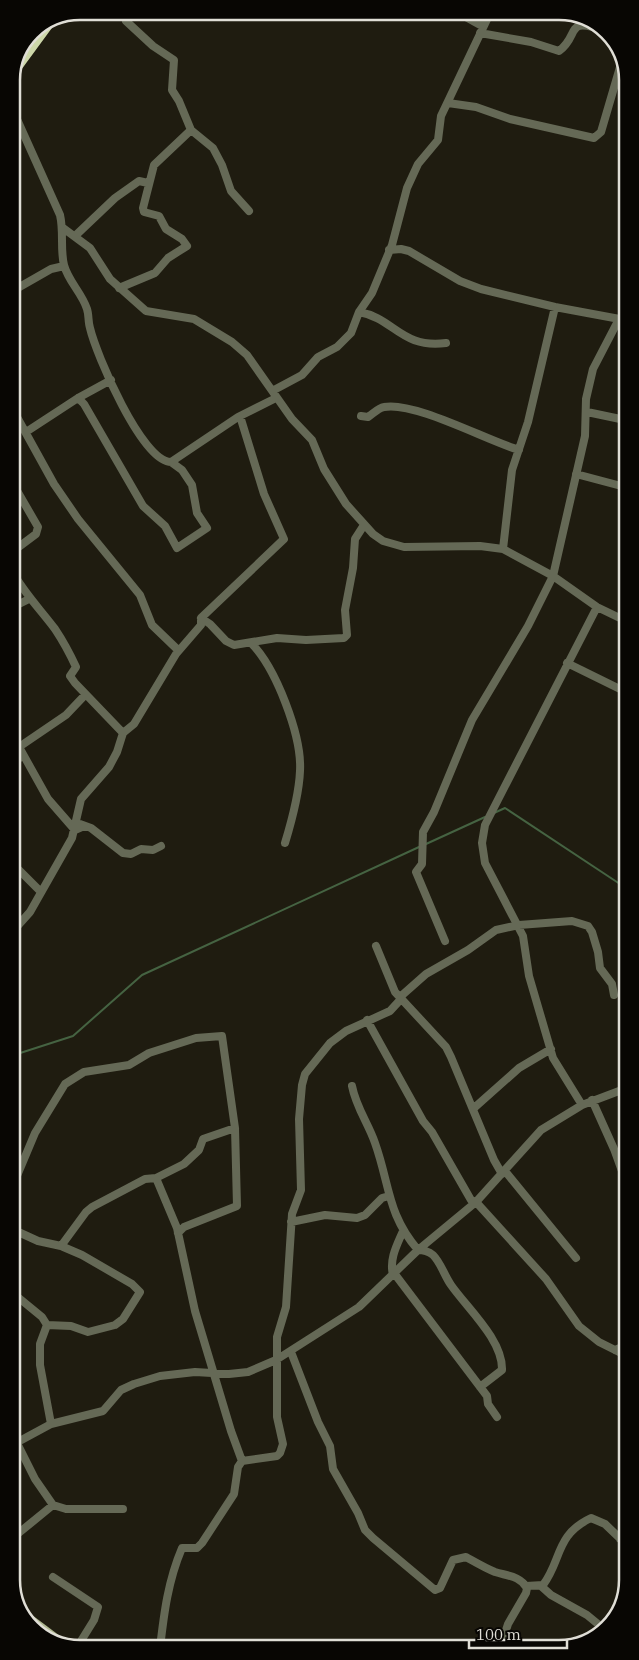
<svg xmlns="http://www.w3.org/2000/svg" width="639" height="1660" viewBox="0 0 639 1660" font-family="'IBM Plex Serif',serif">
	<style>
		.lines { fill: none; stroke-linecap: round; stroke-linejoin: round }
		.stream { stroke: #456342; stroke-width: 2 }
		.minor { stroke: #656956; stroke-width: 8 }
		.major { stroke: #afb891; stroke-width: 10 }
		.highway { stroke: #cdd7a9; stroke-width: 11 }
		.rim { fill: none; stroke: #e0ded6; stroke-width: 2.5 }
	</style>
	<rect width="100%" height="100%" fill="#1f1c10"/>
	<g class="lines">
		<!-- stream -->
		<path class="stream" d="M 494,813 L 505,808 L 626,888
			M 426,844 L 485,817
			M 14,1055 L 73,1036 L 142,975 L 419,847"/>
		<!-- minor -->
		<path class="minor" d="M 132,11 L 126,21 L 153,46 L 174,60 L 172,90 L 179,101 L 191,130
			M 455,11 L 482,26
			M 480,33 L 531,42 L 559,51 C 581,35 563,16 605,31
			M 448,103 L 476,107 L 510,119 L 594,138 L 601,132 L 623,57
			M 11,106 L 60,215 C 64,232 60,249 64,265 C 68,281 82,293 87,309 C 89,315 88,322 90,328 C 96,354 142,462 171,462 L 238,417 L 276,398
			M 63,228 L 90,248 L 110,279 L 146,311 L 194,319 L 232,342 L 247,355 L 292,419 L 312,440 L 324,469 L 346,504 L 373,534 L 383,541 L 404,547 L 480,546 L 503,549 L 553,576 L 597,607 L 626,621
			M 75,236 L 115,198 L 139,181 L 148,183
			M 389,250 L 401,249 L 409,251 L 460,281 L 481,289 L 555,307 L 625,320
			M 12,287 L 16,289 L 51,269 L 64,266
			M 119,288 L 155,273 L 168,258 L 187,246 L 182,239 L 166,229 L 159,216 L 144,212 L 143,208 L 154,165 L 191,130 L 213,148 L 222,165 L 231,191 L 249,211
			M 359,312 C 394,318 401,349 446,343
			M 274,390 L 302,375 L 318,357 L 337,347 L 351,333 L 359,312 L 372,293 L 392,245 L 407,188 L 418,164 L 438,140 L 441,116 L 491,11
			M 78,398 L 84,404 L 143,506 L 165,526 L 177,548 L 207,528 L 197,513 L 192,485 L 182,470 L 171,462
			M 12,408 L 54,484 L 78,519 L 140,595 L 152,625 L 178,650
			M 587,412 L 625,420
			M 361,416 L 368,417 C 373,414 378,408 384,407 C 414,401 486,440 519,450
			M 26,432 L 78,398 L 111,380
			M 576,474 L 625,487
			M 12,482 L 38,527 L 36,534 L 12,552
			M 503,549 L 512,470 L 528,422 L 555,307
			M 12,571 C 24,593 40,609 55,629 C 63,641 70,654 76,667 L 70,676 L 75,683 L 123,733
			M 13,607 L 29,599
			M 201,618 L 210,624 L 226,641 L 234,645 L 277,638 L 306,640 L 344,638 L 347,635 L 345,610 L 353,568 L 355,539 L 364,525
			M 251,643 C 276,668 302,736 300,771 C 299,795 292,820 285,843
			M 567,663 L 626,692
			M 13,747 L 19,747 L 66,715 L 85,695
			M 19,747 L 48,799 L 75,830 L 84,826
			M 13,763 L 22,756
			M 80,824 L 91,828 L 123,853 L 131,854 L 141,849 L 153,850 L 161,846
			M 13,864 L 41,892
			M 13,931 L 30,912 L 72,838 L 81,799 L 109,767 L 117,752 L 123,733 L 134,724 L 176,654 L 201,625 L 201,618 L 284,539 L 264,494 L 240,416
			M 445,941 L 416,872 L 422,864 L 423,832 L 434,812 L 472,720 L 528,626 L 553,576 L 585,436 L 586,399 L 593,369 L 619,319
			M 376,946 L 395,992 L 446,1047 L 451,1057 L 494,1160 L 502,1174
			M 400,997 L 426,974 L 468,950 L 496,930 L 519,925 L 572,921 L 588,926 L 592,932 L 598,952 L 600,968 L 612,984 L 614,995
			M 367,1020 L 423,1121 L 432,1132 L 471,1200 L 476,1202 L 546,1279 L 579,1326 L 599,1342 L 627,1356
			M 352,1086 C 356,1107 368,1123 375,1143 C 390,1185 387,1214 418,1250 C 424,1250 428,1251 433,1255 C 441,1263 444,1275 451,1285 C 467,1308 503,1340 502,1370 L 480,1387
			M 592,1100 L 614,1149 L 627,1185
			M 582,1105 L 553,1058 L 529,976 L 523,936 L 485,863 L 482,843 L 485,825 L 597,607
			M 474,1108 L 519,1068 L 551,1049
			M 505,1171 L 576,1258
			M 156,1178 L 177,1228 L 195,1311 L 231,1431 L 242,1461 L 238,1467 L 234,1494 L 202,1543 L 197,1548 L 182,1548 C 168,1581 164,1613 160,1648
			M 14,1183 L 35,1133 L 65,1084 L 84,1072 L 129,1065 L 149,1053 L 196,1038 L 222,1036 L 235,1128 L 237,1206 L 184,1227 L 178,1233
			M 291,1222 L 325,1215 L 357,1218 L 365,1215 L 382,1198 L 389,1196
			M 14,1230 L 38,1241 L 61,1246 L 82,1255 L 132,1284 L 140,1292 L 123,1319 L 115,1325 L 88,1332 L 71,1326 L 47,1325 L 42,1317 L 14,1294
			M 61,1246 L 86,1212 L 92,1207 L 145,1179 L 156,1178 L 184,1164 L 199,1150 L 203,1139 L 235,1128
			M 394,1273 L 487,1396 L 488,1404 L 497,1417
			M 393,1275 C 389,1259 397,1245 403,1231
			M 47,1325 L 40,1344 L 40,1365 L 51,1424
			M 615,1350 L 627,1345
			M 291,1352 L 318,1422 L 330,1446 L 333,1469 L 358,1513 L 365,1530 L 373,1538 L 435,1590 L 440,1588 L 453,1560 L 466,1557 C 475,1562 485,1568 495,1572 C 508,1576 520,1576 527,1588 L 526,1593 L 508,1624 L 501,1646
			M 17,1443 L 35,1479 L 53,1505 L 66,1509 L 123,1509
			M 14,1444 L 51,1424 L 103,1411 L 121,1390 L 134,1384 L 160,1376 L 195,1372 L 229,1374 L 248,1372 L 276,1360 L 359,1307 L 418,1250 L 476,1202 L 541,1130 L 582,1105 L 627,1088
			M 242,1461 L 277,1456 L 280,1453 L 283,1444 L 277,1417 L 277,1337 L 286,1307 L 292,1214 L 301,1190 L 299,1119 L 302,1085 L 305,1074 L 330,1043 L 346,1031 L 390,1011 L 401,999
			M 15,1536 L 53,1505
			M 620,1539 L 628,1527
			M 53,1577 L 98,1607 L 94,1620 L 76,1649
			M 526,1586 L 543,1585 C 562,1560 555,1535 591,1518 L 605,1524 L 628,1546
			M 541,1586 L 551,1595 L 587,1615 L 604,1629"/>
		<!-- major -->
		<path class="major" d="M 25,1616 L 61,1643"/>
		<!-- highway -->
		<path class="highway" d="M 15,69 L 48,24"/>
	</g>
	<!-- crop -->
	<path d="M0 0H639V1660H0ZM80 20H559A60 60 0 0 1 619 80V1580A60 60 0 0 1 559 1640H80A60 60 0 0 1 20 1580V80A60 60 0 0 1 80 20Z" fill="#080603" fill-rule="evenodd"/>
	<path class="rim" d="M80 20H559A60 60 0 0 1 619 80V1580A60 60 0 0 1 559 1640H80A60 60 0 0 1 20 1580V80A60 60 0 0 1 80 20Z"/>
	<!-- scale -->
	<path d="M469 1640v8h98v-8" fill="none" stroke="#e0ded6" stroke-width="2.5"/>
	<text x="476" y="1640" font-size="15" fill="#e0ded6" stroke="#080603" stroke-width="4" paint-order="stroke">100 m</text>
</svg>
